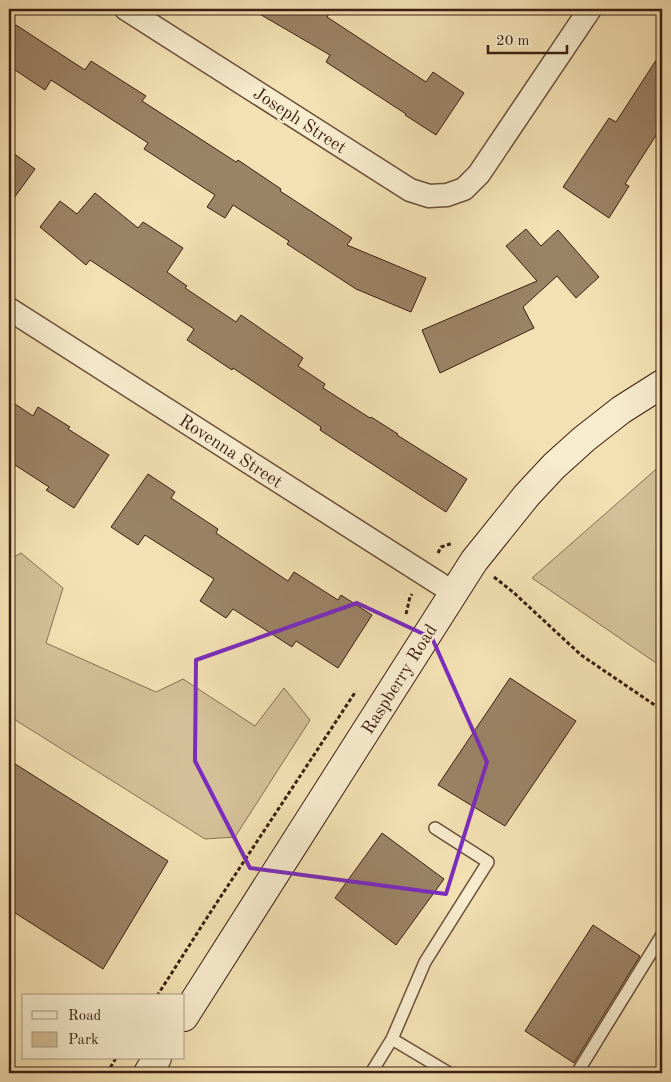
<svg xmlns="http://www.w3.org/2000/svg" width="671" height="1082" viewBox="0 0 671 1082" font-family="'Old Standard TT',serif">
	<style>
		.green { fill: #d4c098; stroke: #886f55 }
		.building { fill: #9b8366; stroke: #3b1e12 }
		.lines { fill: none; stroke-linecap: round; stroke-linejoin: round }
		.service-casing { stroke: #694f3a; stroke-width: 14 }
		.minor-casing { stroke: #694f3a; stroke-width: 25 }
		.secondary-casing { stroke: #3b1e12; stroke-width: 30 }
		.path { stroke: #3b1e12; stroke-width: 3; stroke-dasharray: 4 2.5; stroke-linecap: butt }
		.service { stroke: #f7ecce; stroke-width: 11 }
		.minor { stroke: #f7ecce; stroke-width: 22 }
		.secondary { stroke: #f7ecce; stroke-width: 28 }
		.marked { fill: none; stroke: #7b2cbf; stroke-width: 4; stroke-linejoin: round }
		.labels { text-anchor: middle; stroke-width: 4.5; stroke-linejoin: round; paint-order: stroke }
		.street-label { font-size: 18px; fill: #3b1e12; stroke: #f7ecce }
	</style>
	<rect width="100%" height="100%" fill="#f3e1b3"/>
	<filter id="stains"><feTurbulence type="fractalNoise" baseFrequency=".004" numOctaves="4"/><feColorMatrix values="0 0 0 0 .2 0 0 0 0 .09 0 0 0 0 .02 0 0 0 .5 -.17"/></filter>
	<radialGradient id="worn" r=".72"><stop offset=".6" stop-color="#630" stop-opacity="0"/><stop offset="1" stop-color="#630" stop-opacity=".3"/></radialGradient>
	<!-- green -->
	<path class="green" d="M 662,464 L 662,667 L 532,578 Z
		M 21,553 L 63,588 L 46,643 L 156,692 L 183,679 L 255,726 L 284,688 L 310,720 L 235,837 L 205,839 L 9,716 L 9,560 Z"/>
	<!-- building -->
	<path class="building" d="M 251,9 L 332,9 L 327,17 L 426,82 L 433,72 L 464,93 L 436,135 L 405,115 L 406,114 L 326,62 L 330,55 Z
		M 16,25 L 85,70 L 91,61 L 146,96 L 142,101 L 236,162 L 238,160 L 281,189 L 280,191 L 352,238 L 347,245 L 426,278 L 411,312 L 356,289 L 287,244 L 289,241 L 233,205 L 225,218 L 207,207 L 215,195 L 144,149 L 148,143 L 51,80 L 45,90 L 9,66 L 9,36 Z
		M 662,51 L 662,126 L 625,184 L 629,186 L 609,218 L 563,187 L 609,118 L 616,122 Z
		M 9,150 L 35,169 L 9,205 Z
		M 95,193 L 138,228 L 143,222 L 183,248 L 167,272 L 187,286 L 185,288 L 236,322 L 241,315 L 303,358 L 298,366 L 325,384 L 323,388 L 370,418 L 371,417 L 398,434 L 397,435 L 467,479 L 446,512 L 320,430 L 321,427 L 233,368 L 232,370 L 187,340 L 194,329 L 90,260 L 86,265 L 40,227 L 60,201 L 77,214 Z
		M 526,229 L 541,246 L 558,230 L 599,277 L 576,298 L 557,276 L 523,307 L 534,328 L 440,373 L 422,330 L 537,281 L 506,246 Z
		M 9,400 L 33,416 L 38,407 L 70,427 L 68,429 L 109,455 L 74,508 L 46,490 L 49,487 L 9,461 Z
		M 148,474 L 175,492 L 171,498 L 218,529 L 216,533 L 288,581 L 294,572 L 338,600 L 341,595 L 372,615 L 338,668 L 296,641 L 292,647 L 233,609 L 226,618 L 200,601 L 214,579 L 145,535 L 138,545 L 111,527 Z
		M 510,678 L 576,721 L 505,826 L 438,785 Z
		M 9,760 L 168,861 L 103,969 L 9,909 Z
		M 382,833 L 444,879 L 396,945 L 335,898 Z
		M 593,925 L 640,956 L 574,1063 L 525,1031 Z"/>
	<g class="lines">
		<defs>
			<path id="service" d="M 392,1039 L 425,962 L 488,862 L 435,828
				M 371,1073 L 392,1039 L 449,1073
				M 577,1073 L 662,935"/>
			<path id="minor" d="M 126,9 L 410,190 L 429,196 L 447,195 L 464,189 L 479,174 L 590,9
				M 9,309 L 454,593"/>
			<path id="secondary" d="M 184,1017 L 474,561 L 527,495 L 554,466 L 584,439 L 621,410 L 662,384
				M 148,1073 L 157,1058"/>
		</defs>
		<!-- service casing -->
		<use href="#service" class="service-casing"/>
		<!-- minor casing -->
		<use href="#minor" class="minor-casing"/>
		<!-- secondary casing -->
		<use href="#secondary" class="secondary-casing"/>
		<!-- path -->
		<path class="path" d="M 438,553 L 441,547 L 453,543
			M 494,577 L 513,592 L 581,655 L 662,710
			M 406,614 L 410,597 L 412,594
			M 157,996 L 210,913 L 356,691
			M 107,1073 L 116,1058"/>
		<!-- service -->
		<use href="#service" class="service"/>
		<!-- minor -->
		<use href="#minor" class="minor"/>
		<!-- secondary -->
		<use href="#secondary" class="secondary"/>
	</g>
	<!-- marked area -->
	<path class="marked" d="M 357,603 L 432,638 L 487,762 L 446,894 L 250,868 L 195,761 L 196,660 Z"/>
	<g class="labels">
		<!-- street labels -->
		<g class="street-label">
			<text transform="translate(300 120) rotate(33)" y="6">Joseph Street</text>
			<text transform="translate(231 451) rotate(33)" y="6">Rovenna Street</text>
			<text transform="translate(399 679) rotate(-58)" y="6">Raspberry Road</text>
		</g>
	</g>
	<!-- margin -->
	<rect width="671" height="1082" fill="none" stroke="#f3e1b3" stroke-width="30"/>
	<rect x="10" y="10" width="651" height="1062" fill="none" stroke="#3b1e12" stroke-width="2.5"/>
	<rect x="15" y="15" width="641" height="1052" fill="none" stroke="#3b1e12"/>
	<!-- legend -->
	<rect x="22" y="994" width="162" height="65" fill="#f7ecce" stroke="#ac9a83"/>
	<rect x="32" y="1011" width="25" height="8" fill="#f7ecce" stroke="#ac9a83"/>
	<text x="68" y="1020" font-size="15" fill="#3b1e12">Road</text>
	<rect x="32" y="1032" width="25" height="15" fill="#d4c098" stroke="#ac9a83"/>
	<text x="68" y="1044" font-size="15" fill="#3b1e12">Park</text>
	<!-- scale -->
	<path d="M488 45v8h79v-8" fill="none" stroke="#3b1e12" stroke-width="2.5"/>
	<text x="496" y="45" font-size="15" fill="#3b1e12" stroke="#f7ecce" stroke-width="4" paint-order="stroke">20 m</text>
	<rect width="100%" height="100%" filter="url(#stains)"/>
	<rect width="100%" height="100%" fill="url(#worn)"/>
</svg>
